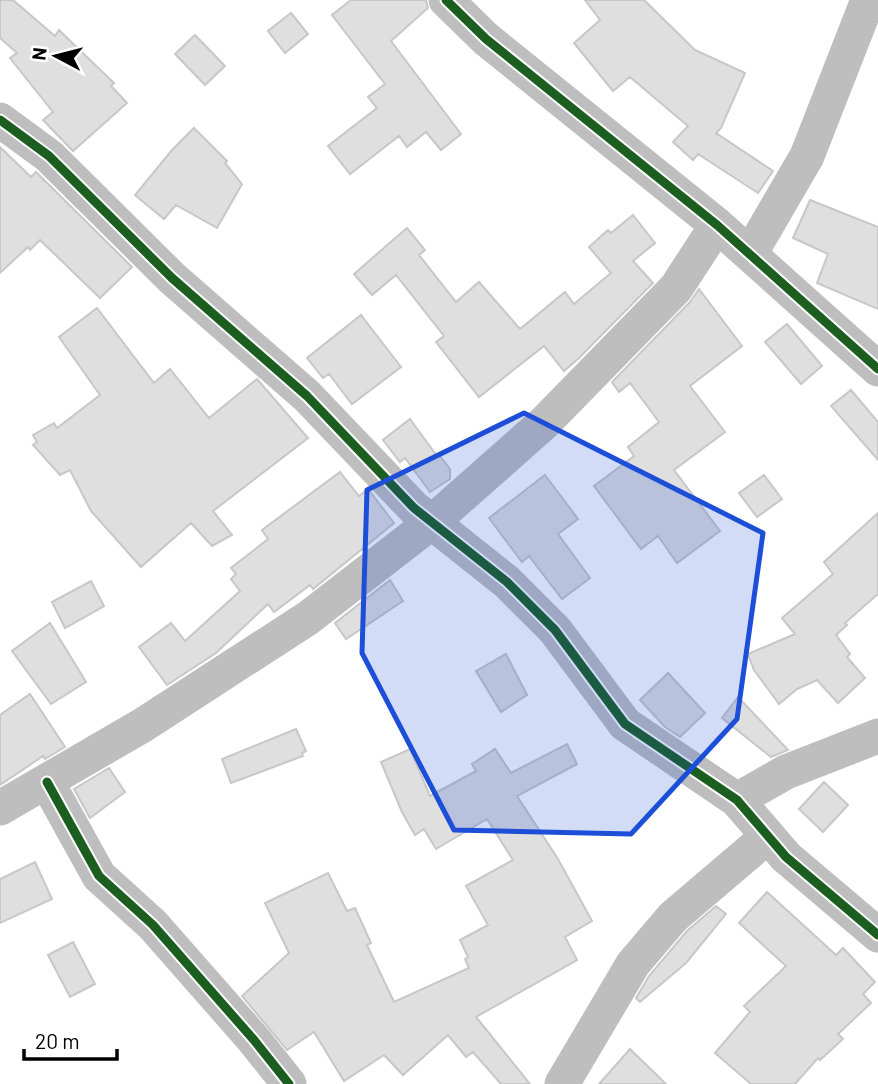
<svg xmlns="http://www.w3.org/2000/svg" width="878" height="1084" viewBox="0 0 878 1084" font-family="Barlow,sans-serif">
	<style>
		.building { fill: #dfdfdf; stroke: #c7c7c7; stroke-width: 2 }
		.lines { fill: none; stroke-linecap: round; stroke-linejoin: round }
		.minor { stroke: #bebebe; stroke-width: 35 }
		.cycleway-casing { stroke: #fff; stroke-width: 13 }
		.cycleway { stroke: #1b5e20; stroke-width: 9 }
		.marked { fill: #1d4ed8; fill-opacity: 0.2; stroke: #1d4ed8; stroke-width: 5; stroke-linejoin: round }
	</style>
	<rect width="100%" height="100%" fill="#fff"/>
	<!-- building -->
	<path class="building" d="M 0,0 L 13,0 L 55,36 L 59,30 L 114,83 L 111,86 L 127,103 L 73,151 L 43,120 L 53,112 L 10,58 L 17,53 L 0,38 Z
		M 351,0 L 426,0 L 428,8 L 391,41 L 461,134 L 441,150 L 426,132 L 407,147 L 399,136 L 350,174 L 328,146 L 377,108 L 368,97 L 385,84 L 332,15 Z
		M 585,0 L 644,0 L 695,50 L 745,73 L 721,128 L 716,133 L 773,171 L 758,193 L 698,154 L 693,160 L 673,142 L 688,126 L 630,77 L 613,91 L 574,43 L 600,20 Z
		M 291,13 L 308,34 L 285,53 L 268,31 Z
		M 195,35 L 225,66 L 205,85 L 175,54 Z
		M 194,128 L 227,161 L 225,163 L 242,184 L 217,228 L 176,205 L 164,219 L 135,195 L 172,150 Z
		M 0,147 L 31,177 L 36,172 L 132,267 L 100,298 L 40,240 L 30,250 L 28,247 L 0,273 Z
		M 810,200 L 878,227 L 878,309 L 817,283 L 828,254 L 793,238 Z
		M 633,215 L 655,243 L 633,261 L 653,283 L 579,358 L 564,371 L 544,346 L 479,397 L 436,342 L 444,336 L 396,275 L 372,295 L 354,274 L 407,228 L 425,250 L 419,255 L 456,302 L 479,282 L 520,329 L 565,292 L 574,304 L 611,273 L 589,247 L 608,230 L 611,233 Z
		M 699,289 L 742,346 L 690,386 L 725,432 L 674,470 L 720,531 L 677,563 L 658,536 L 641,549 L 594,486 L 634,456 L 628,447 L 659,422 L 630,383 L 619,392 L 612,382 L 690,302 Z
		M 97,308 L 154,383 L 170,369 L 209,418 L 257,379 L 308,438 L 213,511 L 232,535 L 212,546 L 191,523 L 141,567 L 91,511 L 70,470 L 60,475 L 33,445 L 37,442 L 33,435 L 54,423 L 57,428 L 100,395 L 59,337 Z
		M 361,315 L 401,367 L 352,404 L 329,374 L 323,378 L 307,358 Z
		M 787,324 L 822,366 L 801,384 L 765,342 Z
		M 851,390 L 878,422 L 878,460 L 831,406 Z
		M 410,419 L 437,456 L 439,455 L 450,469 L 450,479 L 430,492 L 405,458 L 400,462 L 383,440 Z
		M 340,472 L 359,496 L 368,489 L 394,523 L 313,589 L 310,585 L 274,612 L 268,604 L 216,653 L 167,685 L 139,647 L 171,623 L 185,641 L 240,591 L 231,579 L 236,574 L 231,568 L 268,539 L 262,530 Z
		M 545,475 L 578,519 L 558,534 L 590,578 L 562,599 L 529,556 L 522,562 L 489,518 Z
		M 764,475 L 782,499 L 757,517 L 739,493 Z
		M 878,513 L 878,594 L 845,623 L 847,625 L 836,635 L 850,654 L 847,657 L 865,678 L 838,703 L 817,680 L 797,689 L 779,704 L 754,670 L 748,654 L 795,634 L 782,618 L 833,574 L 824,562 Z
		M 390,580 L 403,601 L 346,639 L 335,623 Z
		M 91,581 L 104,606 L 65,628 L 52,602 Z
		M 50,623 L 86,682 L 51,704 L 12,651 Z
		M 506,654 L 527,695 L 501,712 L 476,671 Z
		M 668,673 L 705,713 L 680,737 L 665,727 L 640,700 Z
		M 30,694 L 65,747 L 45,759 L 43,756 L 0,785 L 0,715 Z
		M 738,697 L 788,750 L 771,757 L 722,718 Z
		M 296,729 L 306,751 L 302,753 L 303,756 L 231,783 L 222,759 Z
		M 567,744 L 577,764 L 517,796 L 558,859 L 592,921 L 565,937 L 577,960 L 476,1017 L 530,1084 L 501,1084 L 473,1052 L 466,1057 L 448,1035 L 403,1075 L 384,1055 L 344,1081 L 314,1032 L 287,1050 L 242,996 L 289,953 L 265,903 L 328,873 L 347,911 L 355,908 L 371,943 L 367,945 L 394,1002 L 469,968 L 465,959 L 468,957 L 460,940 L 488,925 L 466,886 L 513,860 L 487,819 L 436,849 L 424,829 L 415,835 L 402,812 L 381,762 L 410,749 L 430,796 L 476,771 L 472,764 L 495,749 L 511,773 Z
		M 109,768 L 125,792 L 90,818 L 74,789 Z
		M 824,782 L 848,805 L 823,832 L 799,809 Z
		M 35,862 L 52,899 L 0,923 L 0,879 Z
		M 767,892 L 836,955 L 843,948 L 875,982 L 863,994 L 871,1003 L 838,1034 L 843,1039 L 820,1060 L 818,1058 L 795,1084 L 751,1084 L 715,1053 L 750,1012 L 744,1006 L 786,966 L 739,923 Z
		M 716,906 L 726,914 L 686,963 L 640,1002 L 636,998 L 649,976 L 687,931 Z
		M 73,942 L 95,984 L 70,997 L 48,955 Z
		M 630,1049 L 666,1084 L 599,1084 Z"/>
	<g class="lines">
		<!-- minor -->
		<path class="minor" d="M 446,0 L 486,39 L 717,225 L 878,369
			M 0,120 L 49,156 L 172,278 L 307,396 L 414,508 L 507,582 L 555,630 L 625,724 L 737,800 L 786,857 L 878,935
			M 750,254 L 807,156 L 868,0
			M 47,782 L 99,876 L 153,925 L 254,1040 L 289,1084
			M 737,800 L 786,772 L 878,736
			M 0,808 L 143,725 L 308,618 L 432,522 L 544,423 L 676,288 L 717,225
			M 562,1084 L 633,964 L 673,917 L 768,836"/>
		<defs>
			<path id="cycleway" d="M 446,0 L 486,39 L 717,225 L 878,369
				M 0,120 L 49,156 L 172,278 L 307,396 L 414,508 L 507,582 L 555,630 L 625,724 L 737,800 L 786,857 L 878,935
				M 47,782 L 99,876 L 153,925 L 254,1040 L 289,1084"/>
		</defs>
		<!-- cycleway casing -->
		<use href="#cycleway" class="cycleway-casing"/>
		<!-- cycleway -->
		<use href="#cycleway" class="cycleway"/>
	</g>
	<!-- marked area -->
	<path class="marked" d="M 524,413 L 763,533 L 737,719 L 631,834 L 454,830 L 362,653 L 367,490 Z"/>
	<!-- north arrow -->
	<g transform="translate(56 56) rotate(277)" stroke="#ffffff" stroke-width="5" paint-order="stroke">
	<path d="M0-5L12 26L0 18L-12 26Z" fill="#000000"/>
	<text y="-10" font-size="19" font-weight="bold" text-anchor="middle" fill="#000000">N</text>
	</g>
	<!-- scale -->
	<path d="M24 1049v10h93v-10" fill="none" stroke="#000000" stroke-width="3.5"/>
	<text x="35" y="1049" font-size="21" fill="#000000" stroke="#ffffff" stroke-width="5" paint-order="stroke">20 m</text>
</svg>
